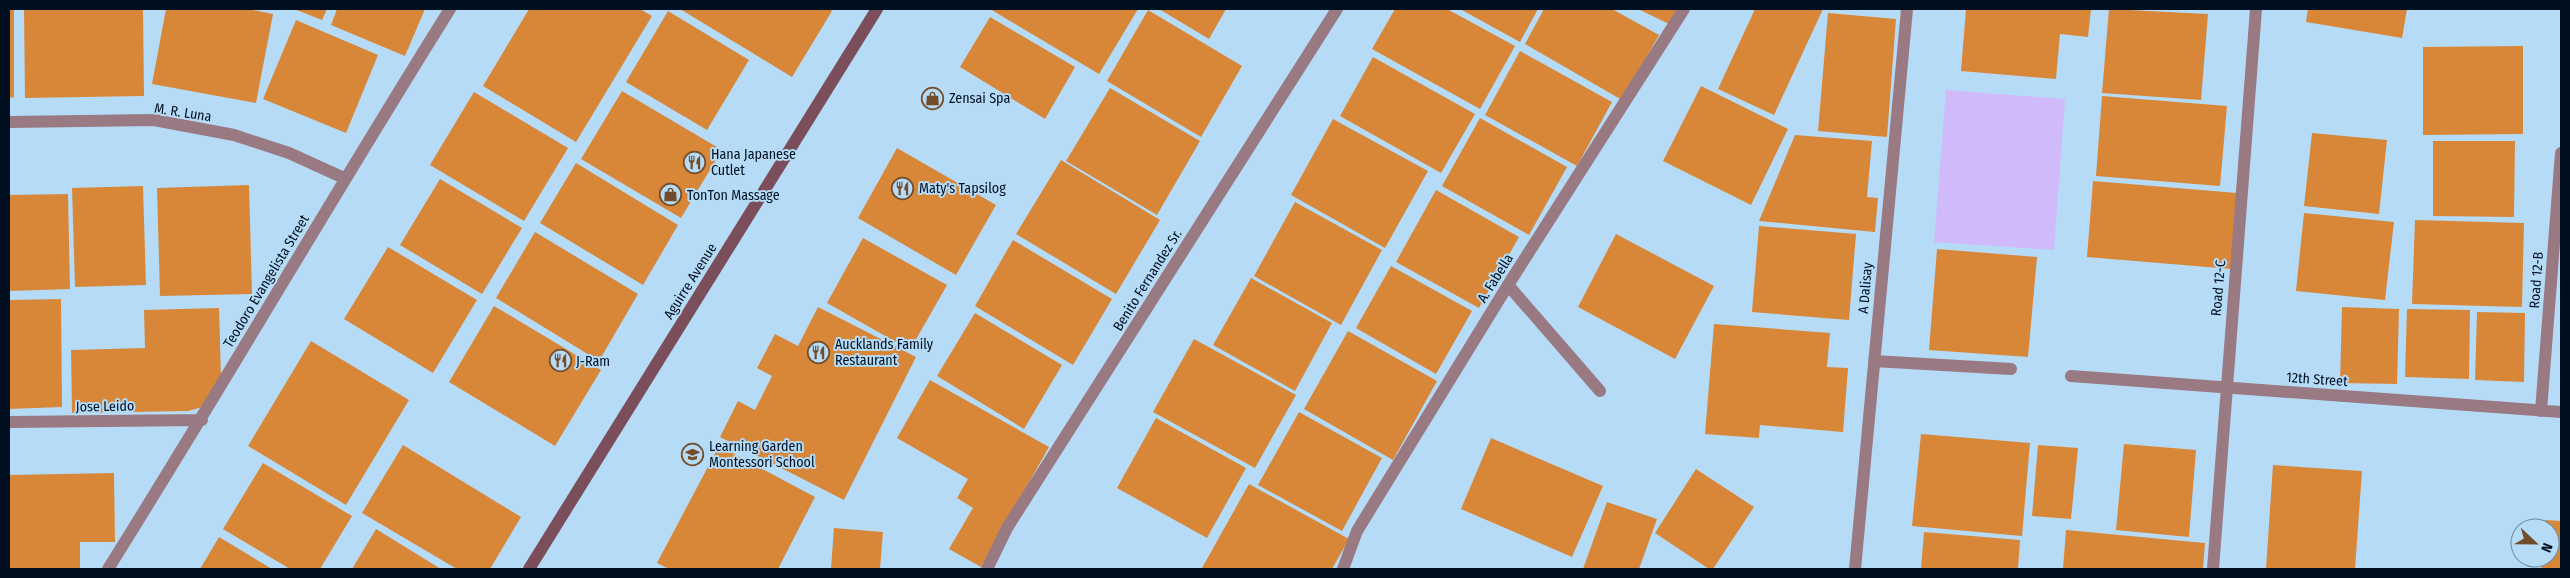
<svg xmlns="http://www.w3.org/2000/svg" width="2570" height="578" viewBox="0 0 2570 578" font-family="'Fira Sans Condensed',sans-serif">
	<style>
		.green { fill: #d1baf9 }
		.building { fill: #d88739 }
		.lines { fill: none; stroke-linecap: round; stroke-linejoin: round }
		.street { stroke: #9a7a82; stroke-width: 12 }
		.secondary { stroke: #7b4e5b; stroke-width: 12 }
		.labels { text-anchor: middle; stroke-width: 4; stroke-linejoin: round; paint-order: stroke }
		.poi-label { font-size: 14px; fill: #001020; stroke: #b6dbf7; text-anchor: start }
		.street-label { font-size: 14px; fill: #001020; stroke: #b6dbf7 }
	</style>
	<rect width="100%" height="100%" fill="#b6dbf7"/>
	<!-- green -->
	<path class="green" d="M 1946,90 L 2065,99 L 2054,250 L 1934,242 Z"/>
	<!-- building -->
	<path class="building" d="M 9,9 L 14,9 L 14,97 L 9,98 Z
		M 24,9 L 143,9 L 144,96 L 25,98 Z
		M 166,9 L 247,9 L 273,14 L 256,103 L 152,84 Z
		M 294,9 L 327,9 L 322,20 Z
		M 337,9 L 425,9 L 405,56 L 331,25 Z
		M 529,9 L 640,9 L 652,16 L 576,142 L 483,86 Z
		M 680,9 L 829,9 L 832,11 L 792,77 Z
		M 990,9 L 1138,9 L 1099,74 Z
		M 1159,9 L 1226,9 L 1209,39 Z
		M 1395,9 L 1447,9 L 1515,46 L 1480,109 L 1372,49 Z
		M 1460,9 L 1538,9 L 1520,42 Z
		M 1544,9 L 1612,9 L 1659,35 L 1622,100 L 1525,44 Z
		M 1638,9 L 1677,9 L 1669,24 Z
		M 1755,9 L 1823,9 L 1774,115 L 1718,89 Z
		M 1966,9 L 2091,9 L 2088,37 L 2060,34 L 2056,79 L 1961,71 Z
		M 2109,9 L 2208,14 L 2201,100 L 2102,93 Z
		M 2308,9 L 2407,9 L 2402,38 L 2306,22 Z
		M 1148,10 L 1242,66 L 1201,137 L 1107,81 Z
		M 668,11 L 749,60 L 707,130 L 626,82 Z
		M 1828,13 L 1896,19 L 1887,137 L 1818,131 Z
		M 990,17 L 1075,67 L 1045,119 L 960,67 Z
		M 296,20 L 378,55 L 346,133 L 263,99 Z
		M 2523,46 L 2523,134 L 2423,135 L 2423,47 Z
		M 1520,51 L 1612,102 L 1577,166 L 1485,115 Z
		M 1373,57 L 1475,114 L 1441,173 L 1340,116 Z
		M 1701,86 L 1788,129 L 1751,205 L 1663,161 Z
		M 1110,88 L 1200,141 L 1157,215 L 1066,161 Z
		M 622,91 L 722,150 L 681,218 L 581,159 Z
		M 474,92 L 568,148 L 524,221 L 430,165 Z
		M 2102,96 L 2227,106 L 2220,186 L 2096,176 Z
		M 1480,118 L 1567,167 L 1529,235 L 1442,186 Z
		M 1333,119 L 1428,171 L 1385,248 L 1291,195 Z
		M 2312,133 L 2387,140 L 2379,214 L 2304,206 Z
		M 1795,135 L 1872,141 L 1867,197 L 1878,198 L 1875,232 L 1759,221 Z
		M 2433,141 L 2515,141 L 2514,217 L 2433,216 Z
		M 897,148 L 996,205 L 956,275 L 858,218 Z
		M 1061,160 L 1160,220 L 1116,294 L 1016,234 Z
		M 576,163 L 678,225 L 643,285 L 540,223 Z
		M 440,179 L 522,228 L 482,294 L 400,245 Z
		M 2093,181 L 2237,193 L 2231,269 L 2087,257 Z
		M 249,185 L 252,294 L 160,296 L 157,188 Z
		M 143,186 L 146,285 L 75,287 L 72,188 Z
		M 1436,190 L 1519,237 L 1479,308 L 1396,262 Z
		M 68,194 L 70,289 L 9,291 L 9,195 Z
		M 1295,202 L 1382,250 L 1341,325 L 1254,276 Z
		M 2304,213 L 2394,222 L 2385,300 L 2296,291 Z
		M 2415,220 L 2524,223 L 2522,307 L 2412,304 Z
		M 1759,226 L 1856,234 L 1849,320 L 1752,312 Z
		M 535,232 L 638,294 L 599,361 L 496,298 Z
		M 1616,234 L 1714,286 L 1675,359 L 1578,307 Z
		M 863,238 L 947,285 L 910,350 L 827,303 Z
		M 1013,240 L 1112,299 L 1073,365 L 975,306 Z
		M 388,247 L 477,300 L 433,373 L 344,319 Z
		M 1937,249 L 2037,257 L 2028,357 L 1929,350 Z
		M 1391,266 L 1472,311 L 1436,374 L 1356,328 Z
		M 1251,278 L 1332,323 L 1295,391 L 1213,345 Z
		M 61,299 L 62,407 L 9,409 L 9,300 Z
		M 494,306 L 601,370 L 555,446 L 449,382 Z
		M 818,307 L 916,357 L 844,500 L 720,437 L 738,401 L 755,410 L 772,376 L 757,368 L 775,334 L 798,346 Z
		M 2342,307 L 2399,309 L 2397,384 L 2340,383 Z
		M 219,308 L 221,377 L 208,402 L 199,408 L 188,411 L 72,413 L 71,350 L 145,348 L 144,310 Z
		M 2407,309 L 2470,310 L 2469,379 L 2405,377 Z
		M 2477,312 L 2525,313 L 2524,382 L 2475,380 Z
		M 975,313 L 1062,365 L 1024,429 L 937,376 Z
		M 1714,324 L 1830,333 L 1827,367 L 1848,368 L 1843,432 L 1760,425 L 1759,438 L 1705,434 Z
		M 1348,331 L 1437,381 L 1393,460 L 1304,409 Z
		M 1194,339 L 1296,395 L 1255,468 L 1153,412 Z
		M 311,341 L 409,400 L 346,505 L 248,446 Z
		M 930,380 L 1049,447 L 981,567 L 949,549 L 973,508 L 957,498 L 968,479 L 897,438 Z
		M 1299,412 L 1382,458 L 1342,531 L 1258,485 Z
		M 1156,418 L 1246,468 L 1207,538 L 1117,488 Z
		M 1921,434 L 2030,443 L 2022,536 L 1912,526 Z
		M 1491,438 L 1603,486 L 1572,557 L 1461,509 Z
		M 2124,444 L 2196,450 L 2189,537 L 2116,530 Z
		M 403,445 L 521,517 L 490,569 L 457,569 L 362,513 Z
		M 2038,445 L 2078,448 L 2071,519 L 2032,516 Z
		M 719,446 L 815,497 L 778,569 L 669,569 L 657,563 Z
		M 263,463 L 352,516 L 320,569 L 290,569 L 223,529 Z
		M 2273,465 L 2362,471 L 2355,569 L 2266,569 Z
		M 1696,469 L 1754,507 L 1713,569 L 1709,569 L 1655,533 Z
		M 114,473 L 115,542 L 80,542 L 80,569 L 9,569 L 9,475 Z
		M 1249,484 L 1349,539 L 1332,569 L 1202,568 Z
		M 1607,502 L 1657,519 L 1639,569 L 1583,569 Z
		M 2545,520 L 2561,521 L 2561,569 L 2541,569 L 2542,558 L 2550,558 L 2550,528 L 2544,528 Z
		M 834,528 L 883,532 L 880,569 L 831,569 Z
		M 376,529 L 441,569 L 352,569 Z
		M 2066,530 L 2205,543 L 2203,569 L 2063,569 Z
		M 1924,532 L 2020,540 L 2018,569 L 1921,569 Z
		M 219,537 L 272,569 L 200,569 Z"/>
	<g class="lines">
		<!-- street -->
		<path class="street" d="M 9,122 L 154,120 L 234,135 L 289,153 L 344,178
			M 1508,285 L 1600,391
			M 1874,361 L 2011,369
			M 2071,376 L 2561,412
			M 2541,411 L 2561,153
			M 9,422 L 202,420
			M 108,569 C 224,384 334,194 450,9
			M 987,569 L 1007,528 L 1337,9
			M 1343,569 L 1357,531 L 1508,285 L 1684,9
			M 1855,569 L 1907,9
			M 2213,569 L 2256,9"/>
		<!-- secondary -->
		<path class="secondary" d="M 529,569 L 877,9"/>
	</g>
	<!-- icons -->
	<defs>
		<symbol id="shop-ring" viewBox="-11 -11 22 22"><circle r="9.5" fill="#b6dbf7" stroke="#734d2a" stroke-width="1.5"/><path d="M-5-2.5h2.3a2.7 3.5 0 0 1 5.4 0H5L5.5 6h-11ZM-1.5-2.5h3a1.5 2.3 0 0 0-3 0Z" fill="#734d2a"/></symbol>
		<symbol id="restaurant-ring" viewBox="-11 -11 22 22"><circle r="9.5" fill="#b6dbf7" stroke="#734d2a" stroke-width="1.5"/><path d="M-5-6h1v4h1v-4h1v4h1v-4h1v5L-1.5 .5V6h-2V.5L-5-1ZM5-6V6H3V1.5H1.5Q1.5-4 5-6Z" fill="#734d2a"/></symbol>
		<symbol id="school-ring" viewBox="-11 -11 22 22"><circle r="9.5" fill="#b6dbf7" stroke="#734d2a" stroke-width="1.5"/><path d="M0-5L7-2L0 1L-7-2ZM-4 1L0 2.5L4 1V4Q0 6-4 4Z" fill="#734d2a"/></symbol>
	</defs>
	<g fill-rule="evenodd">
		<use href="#shop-ring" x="920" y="86" width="25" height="25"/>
		<use href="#restaurant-ring" x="682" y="150" width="25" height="25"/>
		<use href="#restaurant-ring" x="890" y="176" width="25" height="25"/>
		<use href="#shop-ring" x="658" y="182" width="25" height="25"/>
		<use href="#restaurant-ring" x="806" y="340" width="25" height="25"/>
		<use href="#restaurant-ring" x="548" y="348" width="25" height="25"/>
		<use href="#school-ring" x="680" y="442" width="25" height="25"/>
	</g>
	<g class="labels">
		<!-- poi labels -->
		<g class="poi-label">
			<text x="949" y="103">Zensai Spa</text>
			<text x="711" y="159">Hana Japanese<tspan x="711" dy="16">Cutlet</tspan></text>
			<text x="919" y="193">Maty's Tapsilog</text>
			<text x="687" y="200">TonTon Massage</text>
			<text x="835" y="349">Aucklands Family<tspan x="835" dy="16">Restaurant</tspan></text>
			<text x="576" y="366">J-Ram</text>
			<text x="709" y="451">Learning Garden<tspan x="709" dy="16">Montessori School</tspan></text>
		</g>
		<!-- street labels -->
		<g class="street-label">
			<text transform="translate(183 112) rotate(9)" y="5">M. R. Luna</text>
			<text transform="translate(1495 278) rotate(-58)" y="5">A. Fabella</text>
			<text transform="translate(1147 280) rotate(-58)" y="5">Benito Fernandez Sr.</text>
			<text transform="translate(2536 280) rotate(-86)" y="5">Road 12-B</text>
			<text transform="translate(266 281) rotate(-59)" y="5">Teodoro Evangelista Street</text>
			<text transform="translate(690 281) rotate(-58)" y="5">Aguirre Avenue</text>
			<text transform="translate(1865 288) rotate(-85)" y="5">A Dalisay</text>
			<text transform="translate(2218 288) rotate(-85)" y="5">Road 12-C</text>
			<text transform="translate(2317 379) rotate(4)" y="5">12th Street</text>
			<text transform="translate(105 406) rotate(-1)" y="5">Jose Leido</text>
		</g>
	</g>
	<!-- border -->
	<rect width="2570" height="578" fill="none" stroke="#001020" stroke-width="20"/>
	<!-- north arrow -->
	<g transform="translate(2535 543) rotate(112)"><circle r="24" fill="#b6dbf7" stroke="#6d8aa1"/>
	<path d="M0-4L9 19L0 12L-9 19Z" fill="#734d2a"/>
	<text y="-8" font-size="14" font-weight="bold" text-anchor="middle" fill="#001020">N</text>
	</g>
</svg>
